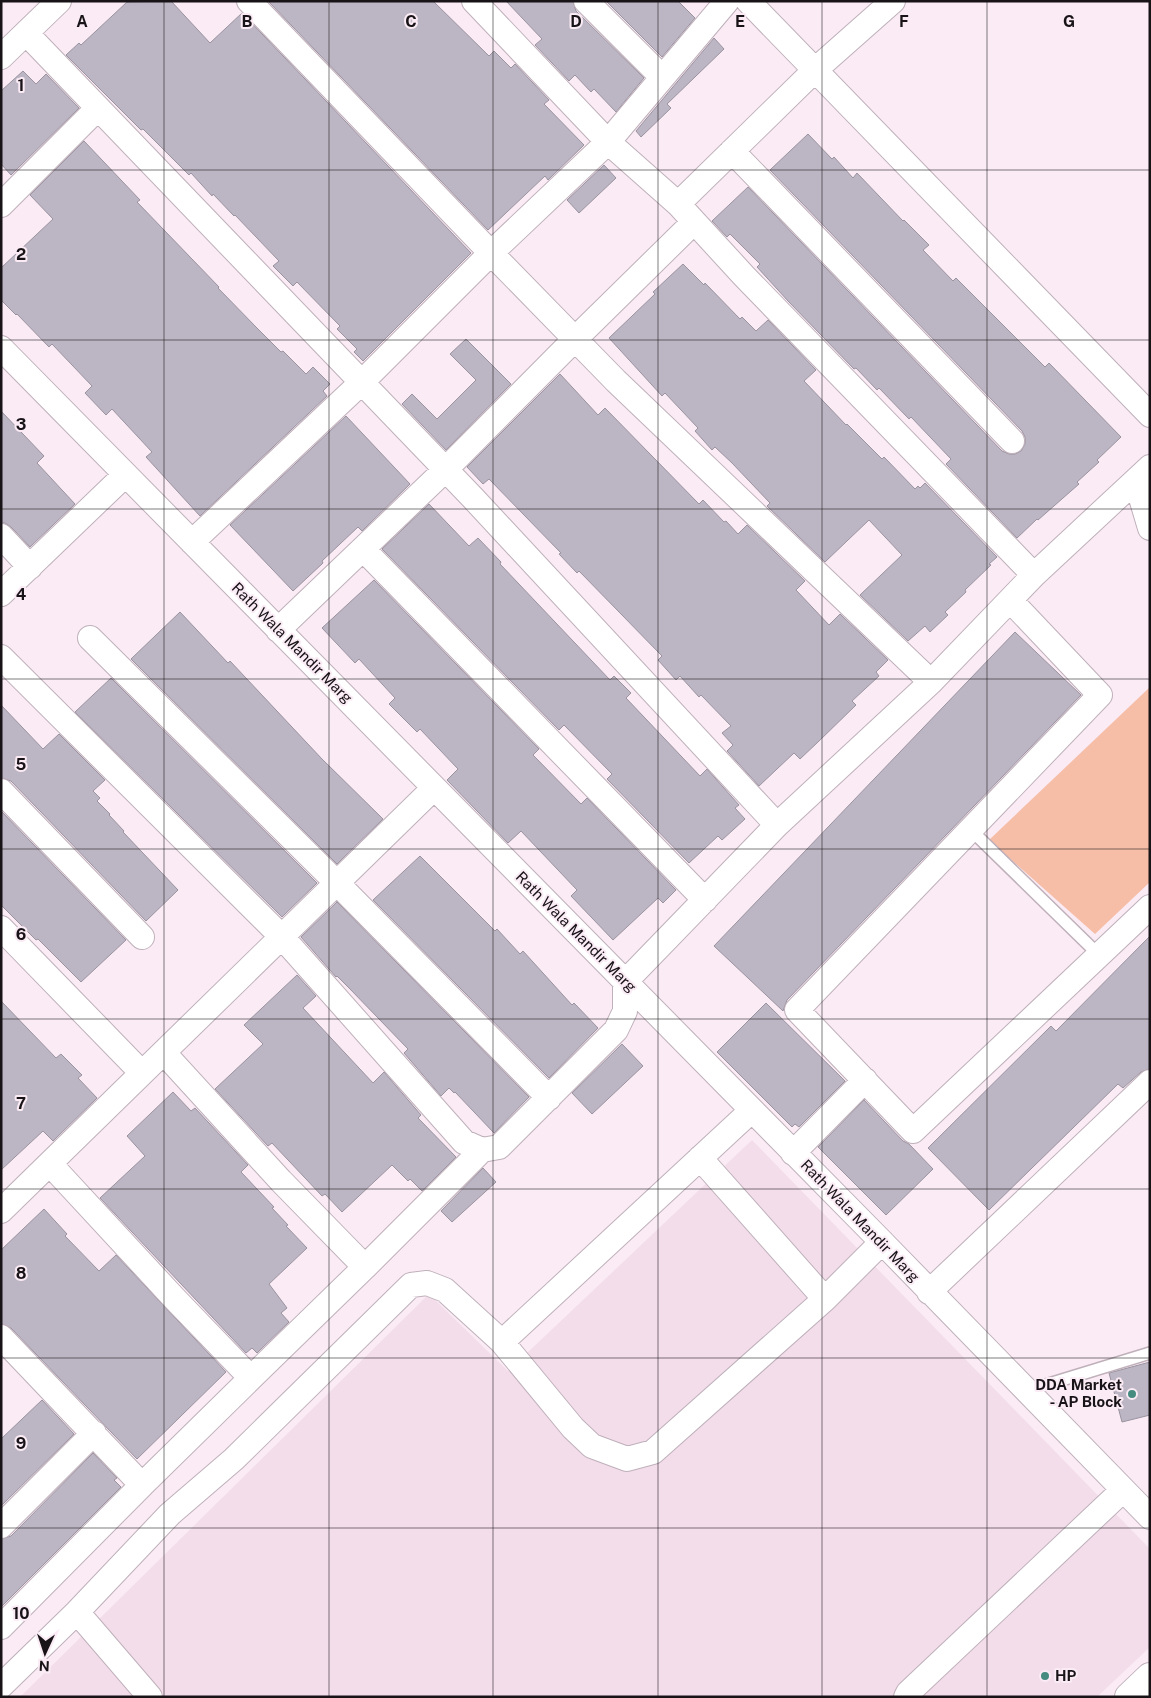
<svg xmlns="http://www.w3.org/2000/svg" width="1151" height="1698" viewBox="0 0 1151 1698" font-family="'Public Sans',sans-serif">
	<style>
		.built { fill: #f3ddeb }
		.green { fill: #f6bda7 }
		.building { fill: #bcb5c3; stroke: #9a93a0 }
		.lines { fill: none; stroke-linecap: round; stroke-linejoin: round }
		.lane-casing { stroke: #bfb0ba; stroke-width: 14 }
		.street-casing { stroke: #bfb0ba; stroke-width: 26 }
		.secondary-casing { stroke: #bfb0ba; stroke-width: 30 }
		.lane { stroke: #fff; stroke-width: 11 }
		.street { stroke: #fff; stroke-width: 24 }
		.secondary { stroke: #fff; stroke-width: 28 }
		.grid { fill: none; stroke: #181316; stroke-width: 1; stroke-opacity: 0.55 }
		.poi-dot { fill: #468b80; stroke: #faebf5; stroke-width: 2 }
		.labels { text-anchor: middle; stroke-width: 4; stroke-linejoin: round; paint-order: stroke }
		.street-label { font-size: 15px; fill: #181316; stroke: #faebf5 }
		.poi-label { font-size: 15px; font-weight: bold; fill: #181316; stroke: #faebf5; text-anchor: end }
		.grid-label { font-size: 16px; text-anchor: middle; font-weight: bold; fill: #181316; stroke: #faebf5; stroke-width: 4; stroke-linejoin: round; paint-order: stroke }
	</style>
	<rect width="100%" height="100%" fill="#faebf5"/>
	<!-- built -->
	<path class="built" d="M 752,1140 L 1150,1549 L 1150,1647 L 1097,1697 L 20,1697 L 429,1294 L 508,1371 Z"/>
	<!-- green -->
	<path class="green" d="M 1150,687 L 1150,882 L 1095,934 L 989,840 Z"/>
	<!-- building -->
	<path class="building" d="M 171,1 L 210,43 L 242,13 L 471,253 L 363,361 L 354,352 L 357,349 L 337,329 L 340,326 L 297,282 L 293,286 L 273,266 L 279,261 L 235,215 L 234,216 L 213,194 L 212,196 L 191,173 L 189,175 L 143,129 L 141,130 L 66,55 L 79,43 L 81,45 L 127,2 Z
		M 268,1 L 433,1 L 489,56 L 494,51 L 511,68 L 515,64 L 549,100 L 544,104 L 584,145 L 548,180 L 545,176 L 488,230 Z
		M 506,1 L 573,1 L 576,11 L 644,78 L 616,112 L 594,89 L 591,92 L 575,75 L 569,81 L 535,45 L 542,39 Z
		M 606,1 L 678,1 L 695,18 L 662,57 Z
		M 714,38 L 724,49 L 667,104 L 671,108 L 641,137 L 636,131 Z
		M 23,71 L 36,84 L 46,74 L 79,108 L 11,175 L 1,164 L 1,91 Z
		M 808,134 L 832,159 L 834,157 L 853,178 L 857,173 L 903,221 L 904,220 L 929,245 L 923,250 L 953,281 L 956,278 L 1045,367 L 1049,363 L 1121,437 L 1097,460 L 1099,462 L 1077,482 L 1079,484 L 1038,520 L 1037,519 L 1017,538 L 946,464 L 951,459 L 911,417 L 909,419 L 879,388 L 877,390 L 856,368 L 854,369 L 788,301 L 757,267 L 760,264 L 730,234 L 727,237 L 712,221 L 748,187 L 1002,451 L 1009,454 L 1015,454 L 1021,451 L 1025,444 L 1025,437 L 1022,431 L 770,170 Z
		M 84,141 L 140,200 L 137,202 L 219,287 L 218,288 L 256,327 L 281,352 L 283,351 L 306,374 L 313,367 L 330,384 L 323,391 L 327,396 L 200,516 L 146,457 L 152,452 L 112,409 L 106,415 L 85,393 L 92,386 L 52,344 L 49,347 L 17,314 L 16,315 L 1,300 L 1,268 L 53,219 L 30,195 Z
		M 604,165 L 616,178 L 579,213 L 567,200 Z
		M 683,264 L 704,285 L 705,283 L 740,319 L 742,317 L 756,331 L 768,320 L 816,370 L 804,381 L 846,425 L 847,424 L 882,459 L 884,457 L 915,489 L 918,486 L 920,488 L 925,483 L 997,557 L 989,564 L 991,565 L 965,590 L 966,592 L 945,612 L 948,615 L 930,632 L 925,626 L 908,641 L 860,595 L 902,555 L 869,520 L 825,562 L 767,506 L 770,503 L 732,463 L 715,447 L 712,450 L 695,431 L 698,428 L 665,393 L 662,396 L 609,338 L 655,294 L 653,292 Z
		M 466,339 L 511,384 L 446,450 L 402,404 L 412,394 L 437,419 L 476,380 L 450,354 Z
		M 560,374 L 598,415 L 605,408 L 699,504 L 703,500 L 724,522 L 726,521 L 738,534 L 747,525 L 805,581 L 796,590 L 829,625 L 840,614 L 888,660 L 876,672 L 879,676 L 852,701 L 856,705 L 818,742 L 800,759 L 794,753 L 759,786 L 727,751 L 733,745 L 722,733 L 731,726 L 701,695 L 699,697 L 680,676 L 676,680 L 658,660 L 662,656 L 579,571 L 577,573 L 559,554 L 561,553 L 489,479 L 483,484 L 467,467 Z
		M 1,411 L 44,456 L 37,463 L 75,504 L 30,547 L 11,527 L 5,523 L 1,523 Z
		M 346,416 L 410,484 L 362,531 L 358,527 L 322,561 L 323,563 L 293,591 L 230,525 Z
		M 429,504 L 469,546 L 478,538 L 501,562 L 500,564 L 610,680 L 614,676 L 631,693 L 626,698 L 700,776 L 707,769 L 739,805 L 735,808 L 745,819 L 722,840 L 718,836 L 689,863 L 607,779 L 612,774 L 564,725 L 559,730 L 382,549 Z
		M 374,580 L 539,749 L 533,755 L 581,804 L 587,798 L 676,890 L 663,903 L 658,898 L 613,940 L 571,896 L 577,890 L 521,831 L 508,843 L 447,780 L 458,769 L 420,729 L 417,732 L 389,704 L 395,698 L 359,659 L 355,663 L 322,628 Z
		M 180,612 L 228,663 L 230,661 L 322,759 L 383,819 L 337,864 L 131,659 Z
		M 1015,632 L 1081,695 L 787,1000 L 783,1011 L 714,946 Z
		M 111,678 L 317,883 L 282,917 L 75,712 Z
		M 1,705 L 43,749 L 59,734 L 105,780 L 93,791 L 100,798 L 97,801 L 110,814 L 109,815 L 124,831 L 123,832 L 178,890 L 146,921 L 11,781 L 1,778 Z
		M 1,811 L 126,940 L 81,982 L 38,939 L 36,940 L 1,905 Z
		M 420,856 L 495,931 L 497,929 L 520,954 L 523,951 L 572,1005 L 574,1003 L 598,1028 L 549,1078 L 373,900 Z
		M 337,902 L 529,1097 L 494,1133 L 455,1092 L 454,1093 L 449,1088 L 441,1096 L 404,1053 L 408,1049 L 350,989 L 337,976 L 336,977 L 301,937 Z
		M 1150,936 L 1150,1069 L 1141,1072 L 1123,1088 L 1118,1084 L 989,1210 L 928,1148 L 1051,1026 L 1056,1031 Z
		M 297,975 L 316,996 L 303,1008 L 373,1083 L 384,1072 L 421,1115 L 418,1118 L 456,1157 L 422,1191 L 410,1179 L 408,1181 L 392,1165 L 342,1212 L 325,1194 L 322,1196 L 272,1143 L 268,1146 L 215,1089 L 263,1044 L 244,1025 Z
		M 1,1001 L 56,1058 L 61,1054 L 82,1075 L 78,1078 L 97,1098 L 53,1141 L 43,1131 L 1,1170 Z
		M 766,1003 L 845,1081 L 799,1127 L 795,1124 L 792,1127 L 717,1052 Z
		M 622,1044 L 643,1066 L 592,1114 L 572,1093 Z
		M 173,1092 L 191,1111 L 195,1108 L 248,1165 L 241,1172 L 274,1207 L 272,1208 L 288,1225 L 286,1226 L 307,1248 L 269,1284 L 287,1308 L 281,1313 L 289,1322 L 257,1353 L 252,1348 L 246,1353 L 100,1198 L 145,1156 L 127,1136 Z
		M 864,1100 L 903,1141 L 909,1144 L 933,1169 L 886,1215 L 818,1147 Z
		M 483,1168 L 496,1182 L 452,1222 L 441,1211 Z
		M 44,1209 L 67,1234 L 65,1236 L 99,1271 L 116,1255 L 226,1372 L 137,1459 L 11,1328 L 1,1324 L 1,1250 Z
		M 1150,1362 L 1150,1415 L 1122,1422 L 1109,1373 Z
		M 42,1400 L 74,1434 L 1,1506 L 1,1439 Z
		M 93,1453 L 117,1478 L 114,1480 L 121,1487 L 1,1607 L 1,1539 L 11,1536 Z"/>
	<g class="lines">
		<defs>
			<path id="lane" d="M 971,830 L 1099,955
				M 1026,1391 L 1150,1353"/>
			<path id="street" d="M 249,1 L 491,253 L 616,381 L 931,682
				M 474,1 L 608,142 L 678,204 L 744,276 L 1034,575
				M 586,1 L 662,77
				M 748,1 L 1150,415
				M 26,33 L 473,498 L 777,825
				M 1,57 L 59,1
				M 732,151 L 1012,441
				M 678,204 L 815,70 L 893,1
				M 1,205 L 98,108
				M 1,348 L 882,1242 L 1150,1517
				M 1136,481 L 1150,528
				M 1,536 L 30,567
				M 192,542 L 361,383 L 491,253 L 608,142 L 727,1
				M 363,549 L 705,900
				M 1,594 L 125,475
				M 1010,600 L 1100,695 L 797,1010 L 913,1131 L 1150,907
				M 278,630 L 445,470 L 575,339 L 694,222
				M 90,638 L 337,883 L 549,1098
				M 1,657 L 282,937 L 464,1142 L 482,1150 L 499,1147 L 616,1030 L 625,1011 L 625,982 L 777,825 L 931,682 L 1034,575 L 1150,467
				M 1,791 L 142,937
				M 1,928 L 142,1073
				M 164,1053 L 281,1181 L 365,1267 L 251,1378
				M 793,1153 L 865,1080
				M 700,1158 L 825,1299
				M 50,1164 L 174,1298 L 251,1378 L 142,1485
				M 1,1211 L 434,788
				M 365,1267 L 482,1150
				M 929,1292 L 1150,1082
				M 1,1337 L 142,1485 L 1,1627
				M 502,1342 L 751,1111
				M 1,1526 L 94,1433
				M 77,1612 L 150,1697
				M 1,1686 L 77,1612 L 170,1514 L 234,1459 L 411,1285 L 427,1283 L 445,1290 L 502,1342 L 573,1428 L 592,1446 L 627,1459 L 653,1452 L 825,1299 L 882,1242
				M 906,1697 L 908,1693 L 1123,1490"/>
			<path id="secondary" d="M 1129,1697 L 1150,1677"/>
		</defs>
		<!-- lane casing -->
		<use href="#lane" class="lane-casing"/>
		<!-- street casing -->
		<use href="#street" class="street-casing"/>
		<!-- secondary casing -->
		<use href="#secondary" class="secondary-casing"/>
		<!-- lane -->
		<use href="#lane" class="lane"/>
		<!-- street -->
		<use href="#street" class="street"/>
		<!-- secondary -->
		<use href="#secondary" class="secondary"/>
	</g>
	<!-- grid -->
	<path class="grid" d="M 164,1 L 164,1697M 329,1 L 329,1697M 493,1 L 493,1697M 658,1 L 658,1697M 822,1 L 822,1697M 987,1 L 987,1697M 1,170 L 1150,170M 1,340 L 1150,340M 1,509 L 1150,509M 1,679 L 1150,679M 1,849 L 1150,849M 1,1019 L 1150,1019M 1,1189 L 1150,1189M 1,1358 L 1150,1358M 1,1528 L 1150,1528"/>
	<!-- markers -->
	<g class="poi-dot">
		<circle cx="1132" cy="1394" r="5"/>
		<circle cx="1045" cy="1676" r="5"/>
	</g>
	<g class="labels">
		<!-- street labels -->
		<g class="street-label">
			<text transform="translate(292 643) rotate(45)" y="5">Rath Wala Mandir Marg</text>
			<text transform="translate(576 932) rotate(45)" y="5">Rath Wala Mandir Marg</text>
			<text transform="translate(860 1221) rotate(46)" y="5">Rath Wala Mandir Marg</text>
		</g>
		<!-- poi labels -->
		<g class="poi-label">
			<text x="1122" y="1390">DDA Market<tspan x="1122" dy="17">- AP Block</tspan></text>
			<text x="1055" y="1681" text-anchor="start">HP</text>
		</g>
	</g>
	<g class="grid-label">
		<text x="82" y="27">A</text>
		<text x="247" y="27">B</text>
		<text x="411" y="27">C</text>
		<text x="576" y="27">D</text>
		<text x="740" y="27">E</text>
		<text x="904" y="27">F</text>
		<text x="1069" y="27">G</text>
		<text x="21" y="91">1</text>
		<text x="21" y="260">2</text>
		<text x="21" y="430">3</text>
		<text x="21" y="600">4</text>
		<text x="21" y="770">5</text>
		<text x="21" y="940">6</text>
		<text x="21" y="1109">7</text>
		<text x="21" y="1279">8</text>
		<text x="21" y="1449">9</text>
		<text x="21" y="1619">10</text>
	</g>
	<!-- border -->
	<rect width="1151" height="1698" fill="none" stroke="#181316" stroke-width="5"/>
	<!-- north arrow -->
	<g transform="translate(45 1653) rotate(183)" stroke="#faebf5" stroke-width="4" paint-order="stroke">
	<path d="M0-4L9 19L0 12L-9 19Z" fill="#181316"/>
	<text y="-8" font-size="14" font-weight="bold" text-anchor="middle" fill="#181316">N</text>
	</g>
</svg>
